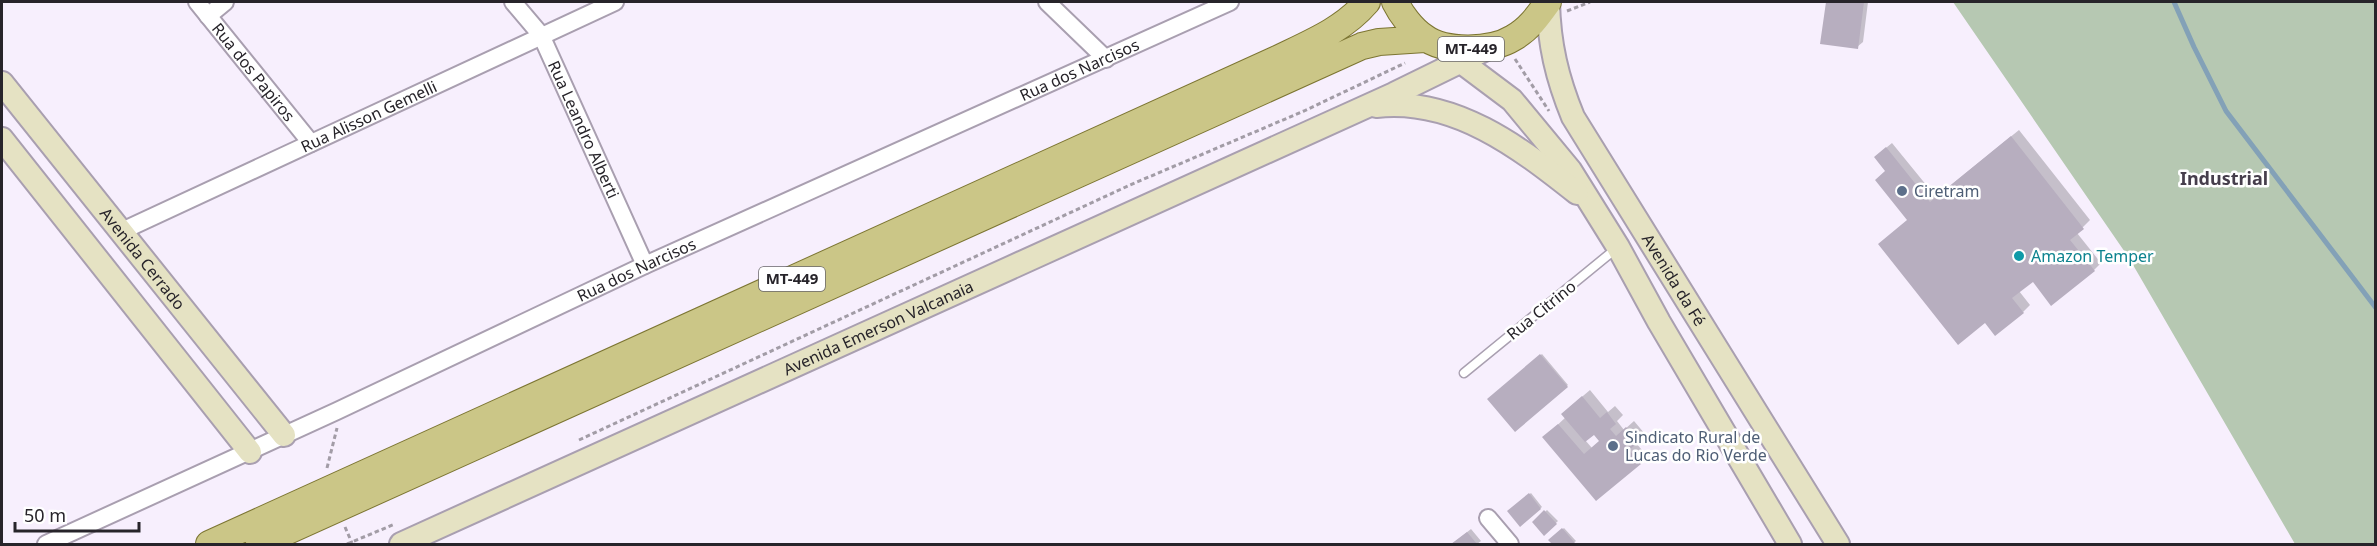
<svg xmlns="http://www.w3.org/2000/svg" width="2377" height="546" viewBox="0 0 2377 546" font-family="'Noto Sans',sans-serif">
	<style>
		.green { fill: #b6c8b2 }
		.shadow { fill: #0003; fill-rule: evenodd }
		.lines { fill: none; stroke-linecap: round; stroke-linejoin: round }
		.stream { stroke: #83a1b7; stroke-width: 5 }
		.building { fill: #b7aebf }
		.lane-casing { stroke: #a99fb0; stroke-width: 11 }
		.street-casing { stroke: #a99fb0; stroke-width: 20 }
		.secondary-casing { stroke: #a99fb0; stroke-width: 26 }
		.primary-casing { stroke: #7c7532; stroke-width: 28 }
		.path { stroke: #a29ca6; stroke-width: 3; stroke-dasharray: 4.5 3; stroke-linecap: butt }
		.lane { stroke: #fff; stroke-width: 8 }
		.street { stroke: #fff; stroke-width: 16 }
		.secondary { stroke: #e5e2c3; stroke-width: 22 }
		.primary { stroke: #cbc687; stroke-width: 26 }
		.service-dot { fill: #5c6f8a; stroke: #fff; stroke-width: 2 }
		.culture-dot { fill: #0f9aa8; stroke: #fff; stroke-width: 2 }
		.labels { text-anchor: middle; stroke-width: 5; stroke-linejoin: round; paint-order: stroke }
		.shield { fill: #fff; stroke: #68666a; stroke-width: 1.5 }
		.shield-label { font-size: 15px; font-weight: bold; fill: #27242a }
		.street-label { font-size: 16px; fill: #27242a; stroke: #fff }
		.service-label { font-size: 16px; fill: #4e5e75; stroke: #fff; text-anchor: start }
		.culture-label { font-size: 16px; fill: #0d838f; stroke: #fff; text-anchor: start }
		.neighbourhood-label { font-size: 18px; font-weight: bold; fill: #463e4c; stroke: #fff }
	</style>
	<rect width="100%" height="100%" fill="#f7effd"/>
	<!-- green -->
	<path class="green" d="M 1953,2 L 2375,2 L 2375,544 L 2295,544 L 2129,258 Z"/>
	<!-- shadow -->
	<path class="shadow" d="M 1827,2 L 1868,2 L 1863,42 L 1857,47 L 1822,43 Z
		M 2019,130 L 2090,220 L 2077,233 L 2101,263 L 2094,270 L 2033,280 L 2019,291 L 2030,305 L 2023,312 L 1909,219 L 1887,171 L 1881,152 L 1892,143 L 1936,197 Z
		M 1542,354 L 1568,385 L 1515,430 L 1490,399 Z
		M 1590,390 L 1608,412 L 1615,406 L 1623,415 L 1617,421 L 1624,430 L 1634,421 L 1645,434 L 1636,443 L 1647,456 L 1596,499 L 1552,430 L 1566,417 L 1570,407 ZM 1594,433 L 1600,441 L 1592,448 L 1585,440 Z
		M 1531,493 L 1542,507 L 1520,525 L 1509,511 Z
		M 1547,510 L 1558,521 L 1544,534 L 1534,522 Z
		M 1564,528 L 1576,541 L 1572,544 L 1554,544 L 1550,540 Z
		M 1471,529 L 1481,541 L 1477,544 L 1452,544 Z"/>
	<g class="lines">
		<!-- stream -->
		<path class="stream" d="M 2174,2 L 2194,47 L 2226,111 L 2376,308"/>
	</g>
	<!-- building -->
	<path class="building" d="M 1826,2 L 1864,2 L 1858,49 L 1820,44 Z
		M 2011,136 L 2084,229 L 2070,240 L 2095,271 L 2051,306 L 2033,282 L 2012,298 L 2024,313 L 1995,336 L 1985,323 L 1958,345 L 1878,244 L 1907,220 L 1875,180 L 1885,171 L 1874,157 L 1886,147 L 1930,202 Z
		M 1540,354 L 1568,387 L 1515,432 L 1487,399 Z
		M 1582,396 L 1600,418 L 1607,412 L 1616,424 L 1610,429 L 1616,436 L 1626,427 L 1639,442 L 1629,450 L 1641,464 L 1596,501 L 1542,437 L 1558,424 L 1584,454 L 1599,441 L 1594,435 L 1585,442 L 1561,414 Z
		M 1529,493 L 1541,509 L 1520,527 L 1507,511 Z
		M 1544,510 L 1557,524 L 1544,536 L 1532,522 Z
		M 1562,528 L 1575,543 L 1574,544 L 1552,544 L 1548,540 Z
		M 1467,532 L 1477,544 L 1451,544 Z"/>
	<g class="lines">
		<defs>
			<path id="lane" d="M 1464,373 L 1618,247"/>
			<g id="street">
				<path id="s1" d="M 197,2 L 311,143"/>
				<path id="s2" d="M 513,2 L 541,35 L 645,265"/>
				<path d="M 1047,2 L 1106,59"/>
				<path d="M 208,16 L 225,2"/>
				<path id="s3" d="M 122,231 L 615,2"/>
				<path d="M 1488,518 L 1510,544"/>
				<path id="s4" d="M 46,544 L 337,411 L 645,265 L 1230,2"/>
			</g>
			<g id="secondary">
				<path id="s5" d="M 1548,2 C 1549,44 1557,78 1573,117 L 1838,544"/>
				<path d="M 1452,55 L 1512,100 L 1570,170 L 1618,247 L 1659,322 L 1790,544"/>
				<path id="s6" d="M 2,83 L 284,435"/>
				<path d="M 1376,106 C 1454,97 1519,147 1577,193"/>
				<path d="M 2,139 L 250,452"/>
				<path id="s7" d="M 401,544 L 1394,94 L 1488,48"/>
			</g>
			<path id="primary" d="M 1395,2 C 1401,14 1412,29 1424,37 C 1445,53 1492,51 1513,38 C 1529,29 1538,16 1548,2
				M 209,544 L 1277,59 C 1310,43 1343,30 1367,2
				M 259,544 L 1362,46 L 1379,42 L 1425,39"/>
		</defs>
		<!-- lane casing -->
		<use href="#lane" class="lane-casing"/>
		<!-- street casing -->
		<use href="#street" class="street-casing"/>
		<!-- secondary casing -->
		<use href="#secondary" class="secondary-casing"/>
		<!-- primary casing -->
		<use href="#primary" class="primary-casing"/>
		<!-- path -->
		<path class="path" d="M 1567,11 L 1590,2
			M 1515,59 L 1549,111
			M 579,440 L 1130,185 L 1304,111 L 1405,63
			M 327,468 L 337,428
			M 345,527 L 352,543
			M 347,544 L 395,524"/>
		<!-- lane -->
		<use href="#lane" class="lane"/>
		<!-- street -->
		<use href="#street" class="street"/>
		<!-- secondary -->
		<use href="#secondary" class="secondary"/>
		<!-- primary -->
		<use href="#primary" class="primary"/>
	</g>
	<!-- markers -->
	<g class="service-dot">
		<circle cx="1902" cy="191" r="6"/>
		<circle cx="1613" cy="446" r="6"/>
	</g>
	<circle class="culture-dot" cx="2019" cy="256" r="6"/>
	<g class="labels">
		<!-- shield labels -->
		<g class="shield">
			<rect x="1438" y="37" width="66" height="24" rx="4.5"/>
			<rect x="759" y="267" width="66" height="24" rx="4.5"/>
		</g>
		<g class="shield-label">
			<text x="1471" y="54">MT-449</text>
			<text x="792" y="284">MT-449</text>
		</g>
		<!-- street labels -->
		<g class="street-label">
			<text dy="6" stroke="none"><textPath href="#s4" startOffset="1137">Rua dos Narcisos</textPath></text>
			<text dy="6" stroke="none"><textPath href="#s1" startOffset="90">Rua dos Papiros</textPath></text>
			<text dy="6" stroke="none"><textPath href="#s3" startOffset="272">Rua Alisson Gemelli</textPath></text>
			<text dy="6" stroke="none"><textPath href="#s2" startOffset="147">Rua Leandro Alberti</textPath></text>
			<text dy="6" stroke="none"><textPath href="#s6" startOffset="225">Avenida Cerrado</textPath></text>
			<text dy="6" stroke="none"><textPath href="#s4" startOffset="651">Rua dos Narcisos</textPath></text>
			<text dy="6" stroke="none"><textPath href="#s5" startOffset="310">Avenida da Fé</textPath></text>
			<text transform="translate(1541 310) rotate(-39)" y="6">Rua Citrino</text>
			<text dy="6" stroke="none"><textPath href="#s7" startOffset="524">Avenida Emerson Valcanaia</textPath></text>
		</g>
		<!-- service labels -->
		<g class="service-label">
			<text x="1914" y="197">Ciretram</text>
			<text x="1625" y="443">Sindicato Rural de<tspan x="1625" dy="18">Lucas do Rio Verde</tspan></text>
		</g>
		<!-- culture labels -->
		<g class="culture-label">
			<text x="2031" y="262">Amazon Temper</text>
		</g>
		<!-- neighbourhood labels -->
		<g class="neighbourhood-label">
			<text x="2224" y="185">Industrial</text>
		</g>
	</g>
	<!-- border -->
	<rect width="2377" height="546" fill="none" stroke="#27242a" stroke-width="6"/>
	<!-- scale -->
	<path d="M15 522v9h124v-9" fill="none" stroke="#27242a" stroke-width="3"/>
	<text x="24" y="522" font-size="18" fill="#27242a" stroke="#ffffff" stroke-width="4.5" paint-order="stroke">50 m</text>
</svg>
